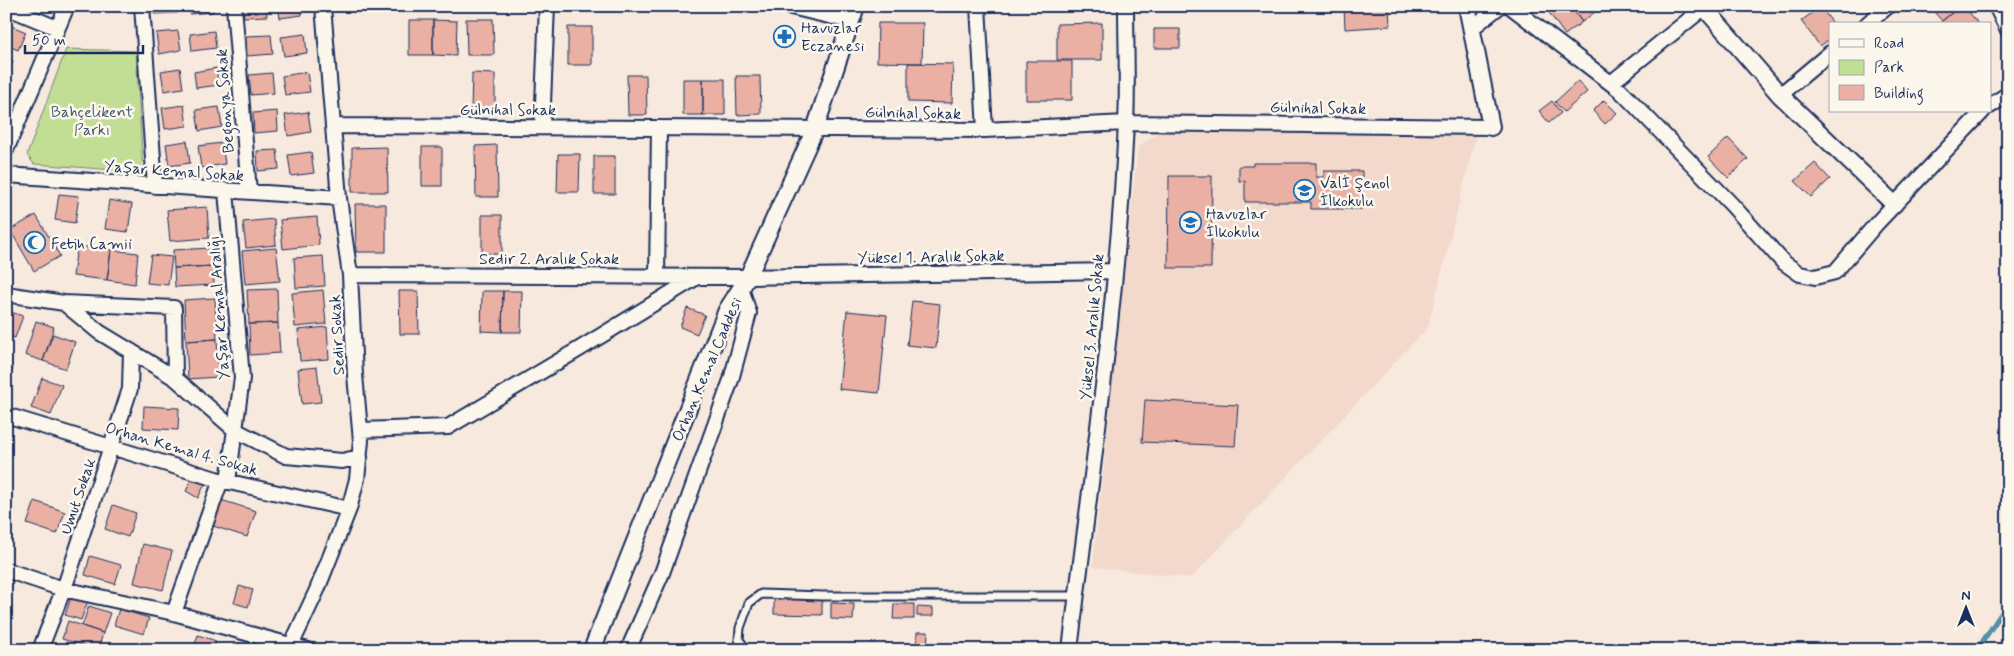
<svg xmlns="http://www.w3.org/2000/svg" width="2014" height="656" viewBox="0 0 2014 656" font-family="Mynerve,sans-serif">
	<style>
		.built { fill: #f3d8cc }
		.park { fill: #c2dd94; stroke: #6e8679 }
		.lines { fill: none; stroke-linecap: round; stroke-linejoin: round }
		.stream { stroke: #568fa6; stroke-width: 5 }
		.building { fill: #e9b0a3; stroke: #1b2f5e }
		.service-casing { stroke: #1b2f5e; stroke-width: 11 }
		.minor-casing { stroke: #1b2f5e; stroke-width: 18 }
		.tertiary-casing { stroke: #1b2f5e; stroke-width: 20 }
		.service { stroke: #fbf7ec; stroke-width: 7 }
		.minor { stroke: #fbf7ec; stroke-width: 14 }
		.tertiary { stroke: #fbf7ec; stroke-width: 16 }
		.labels { text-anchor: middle; stroke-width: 5; stroke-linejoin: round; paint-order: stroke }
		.poi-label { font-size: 16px; fill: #1b2f5e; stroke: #fbf7ec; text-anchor: start }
		.street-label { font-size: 16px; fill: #1b2f5e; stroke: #fbf7ec }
		.park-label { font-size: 16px; fill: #455a6c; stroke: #fbf7ec }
	</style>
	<rect width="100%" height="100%" fill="#f7e9dd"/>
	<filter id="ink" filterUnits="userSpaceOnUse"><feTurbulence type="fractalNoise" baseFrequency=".02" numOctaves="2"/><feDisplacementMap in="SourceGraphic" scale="10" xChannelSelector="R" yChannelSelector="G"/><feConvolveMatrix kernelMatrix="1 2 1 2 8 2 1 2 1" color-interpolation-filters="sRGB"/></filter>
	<g filter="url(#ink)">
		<!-- built -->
		<path class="built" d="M 1477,131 L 1428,327 L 1191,578 L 1093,567 L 1138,147 L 1159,132 Z"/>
		<!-- park -->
		<path class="park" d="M 66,49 L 136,51 L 143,172 L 34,164 L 27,155 Z"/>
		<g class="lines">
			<!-- stream -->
			<path class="stream" d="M 1977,650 L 2008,603"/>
		</g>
		<!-- building -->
		<path class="building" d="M 154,6 L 178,6 L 178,13 L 154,14 Z
			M 189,6 L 213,6 L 213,12 L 190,14 Z
			M 243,6 L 266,6 L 267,16 L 244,17 Z
			M 278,6 L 301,6 L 302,15 L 280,18 Z
			M 1344,6 L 1389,6 L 1390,26 L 1345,29 Z
			M 1552,6 L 1570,6 L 1582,22 L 1565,35 L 1547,10 Z
			M 1570,6 L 1598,6 L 1600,8 L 1582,22 Z
			M 1929,6 L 1960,6 L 1942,21 Z
			M 1960,6 L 1964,6 L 1977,22 L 1975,24 L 1944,24 L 1942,21 Z
			M 1820,7 L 1834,24 L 1830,24 L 1830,39 L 1820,46 L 1801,21 Z
			M 466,19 L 493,19 L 494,55 L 467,55 Z
			M 409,20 L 433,20 L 433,55 L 409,55 Z
			M 433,20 L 457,21 L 456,56 L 433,55 Z
			M 878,23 L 923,23 L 922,63 L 877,62 Z
			M 1102,23 L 1102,60 L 1057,60 L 1057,24 Z
			M 7,24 L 26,32 L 18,50 L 6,45 Z
			M 568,27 L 592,27 L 592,65 L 568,65 Z
			M 1154,29 L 1180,29 L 1180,48 L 1154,48 Z
			M 178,31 L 181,50 L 159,54 L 156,33 Z
			M 214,31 L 216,48 L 192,51 L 190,34 Z
			M 305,34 L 307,53 L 284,56 L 281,37 Z
			M 271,35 L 273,54 L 247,56 L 246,36 Z
			M 6,58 L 13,61 L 6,77 Z
			M 1026,61 L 1072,61 L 1072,100 L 1026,100 Z
			M 908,63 L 953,64 L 952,103 L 908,102 Z
			M 180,68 L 183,88 L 164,91 L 161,71 Z
			M 216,68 L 219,85 L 196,88 L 194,72 Z
			M 307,72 L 310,92 L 285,95 L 282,76 Z
			M 272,73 L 274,93 L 251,95 L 249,75 Z
			M 472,73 L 495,74 L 495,110 L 471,110 Z
			M 627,75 L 646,75 L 647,115 L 628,115 Z
			M 736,76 L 760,76 L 761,114 L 737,115 Z
			M 683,79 L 703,79 L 703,115 L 683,115 Z
			M 703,79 L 725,79 L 725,115 L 703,115 Z
			M 1578,81 L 1587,92 L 1564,112 L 1555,102 Z
			M 1604,100 L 1617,113 L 1605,124 L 1593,111 Z
			M 1552,101 L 1561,113 L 1549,123 L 1539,111 Z
			M 184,105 L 187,126 L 165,129 L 162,108 Z
			M 219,107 L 222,127 L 199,131 L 196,110 Z
			M 277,111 L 278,131 L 254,133 L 253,113 Z
			M 308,112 L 311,132 L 288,136 L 285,115 Z
			M 1728,138 L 1748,159 L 1728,178 L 1708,157 Z
			M 187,141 L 190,163 L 169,166 L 166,144 Z
			M 222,143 L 225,164 L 201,168 L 198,146 Z
			M 497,145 L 498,197 L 476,197 L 475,146 Z
			M 387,147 L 388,192 L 352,192 L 352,148 Z
			M 422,147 L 442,147 L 442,186 L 422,186 Z
			M 277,150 L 279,169 L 258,171 L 257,151 Z
			M 311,152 L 314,173 L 291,176 L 288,155 Z
			M 558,154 L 580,154 L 579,192 L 557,192 Z
			M 594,156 L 615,156 L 615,194 L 594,194 Z
			M 1253,163 L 1316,163 L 1316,177 L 1324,177 L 1324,171 L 1362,171 L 1362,209 L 1311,209 L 1311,202 L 1245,202 L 1245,181 L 1239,181 L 1239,166 L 1253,166 Z
			M 1815,163 L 1830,179 L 1811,197 L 1795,181 Z
			M 1169,176 L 1212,176 L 1211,268 L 1168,268 Z
			M 59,194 L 79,196 L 75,223 L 55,220 Z
			M 109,200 L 132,204 L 128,232 L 105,229 Z
			M 355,204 L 386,204 L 386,252 L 356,252 Z
			M 207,207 L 209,238 L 170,241 L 167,210 Z
			M 36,215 L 60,256 L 34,271 L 10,230 Z
			M 482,215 L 502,215 L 502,254 L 482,254 Z
			M 317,217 L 319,245 L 283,249 L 280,220 Z
			M 274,219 L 276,245 L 246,248 L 243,222 Z
			M 77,246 L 111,250 L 107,280 L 73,276 Z
			M 211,248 L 213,266 L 174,268 L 173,250 Z
			M 276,248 L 280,281 L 245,284 L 242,251 Z
			M 111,250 L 138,253 L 135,284 L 107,280 Z
			M 151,255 L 172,257 L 168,285 L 147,283 Z
			M 323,256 L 325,286 L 296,288 L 294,258 Z
			M 213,266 L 214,285 L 175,287 L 174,268 Z
			M 277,289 L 278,323 L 249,324 L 247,290 Z
			M 323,290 L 326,324 L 295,327 L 292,293 Z
			M 399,291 L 418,291 L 419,334 L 400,334 Z
			M 482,291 L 503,291 L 502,332 L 481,331 Z
			M 503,291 L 522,291 L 521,332 L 502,332 Z
			M 215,298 L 217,339 L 186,341 L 184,300 Z
			M 912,301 L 940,304 L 936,348 L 907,345 Z
			M 687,308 L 705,315 L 697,334 L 680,327 Z
			M 847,311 L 887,315 L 879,393 L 839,389 Z
			M 11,312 L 23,316 L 15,338 L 6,335 L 6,324 Z
			M 36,321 L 54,327 L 43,361 L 25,355 Z
			M 278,323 L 280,353 L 250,355 L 249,324 Z
			M 327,327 L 329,359 L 300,361 L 298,330 Z
			M 53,334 L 75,342 L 66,369 L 43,361 Z
			M 217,339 L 219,377 L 188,379 L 186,341 Z
			M 6,366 L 13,368 L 6,390 Z
			M 317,367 L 321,402 L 302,404 L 298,369 Z
			M 42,378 L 62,385 L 51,415 L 31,408 Z
			M 1145,400 L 1238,405 L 1235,446 L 1142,442 Z
			M 144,406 L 179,408 L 178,430 L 143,428 Z
			M 192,478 L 205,484 L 198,498 L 186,491 Z
			M 221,500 L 256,511 L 247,537 L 213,526 Z
			M 35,501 L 65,512 L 57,534 L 27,524 Z
			M 113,505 L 136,513 L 128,537 L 105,529 Z
			M 143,544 L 172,551 L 163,590 L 134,583 Z
			M 90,556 L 121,565 L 115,584 L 85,575 Z
			M 239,586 L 253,590 L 248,607 L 234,603 Z
			M 73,592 L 89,598 L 81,620 L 65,615 Z
			M 774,599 L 822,600 L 822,615 L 774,614 Z
			M 831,603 L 854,604 L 853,620 L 831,619 Z
			M 894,604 L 914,604 L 914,619 L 893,619 Z
			M 89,606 L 110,613 L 103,633 L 82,626 Z
			M 917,607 L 933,608 L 933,616 L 917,616 Z
			M 119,609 L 149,618 L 144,634 L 114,625 Z
			M 68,621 L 103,633 L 98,650 L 62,639 Z
			M 917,632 L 928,632 L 927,650 L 916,650 Z
			M 198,635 L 216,641 L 213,650 L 193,650 Z"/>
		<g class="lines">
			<defs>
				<path id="service" d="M 747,650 L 739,640 L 740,628 L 749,603 L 761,594 L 823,596 L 1076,596"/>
				<path id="minor" d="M 142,6 L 155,186
					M 234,6 L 249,192
					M 787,6 L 850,21
					M 978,6 L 985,130
					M 1510,6 L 1621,91 L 1732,205 L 1783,262 L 1800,274 L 1815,277 L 1835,272 L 1877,223 L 1983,111
					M 1996,6 L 2008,30
					M 6,7 L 57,28
					M 1867,24 L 1888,6
					M 1472,28 L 1500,6
					M 1611,83 L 1706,6
					M 1780,95 L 1830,53
					M 1990,106 L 2008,94
					M 334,126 L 985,130 L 1126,123 L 1491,127
					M 542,127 L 547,6
					M 6,150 L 67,6
					M 6,175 L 339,198
					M 226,191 L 242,378 L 228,481
					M 350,275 L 748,277 L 1114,271
					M 657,276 L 659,128
					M 6,294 L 64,303 L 99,332 L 175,378 L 235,430 L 286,456 L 342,461 L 360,457
					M 64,303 L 174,308 L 175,378
					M 6,415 L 216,479 L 349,509
					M 360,430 L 448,427 L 581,348 L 697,277
					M 6,570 L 63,589 L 174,613 L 308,650
					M 174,613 L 221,480
					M 40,650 L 67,580 L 130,389 L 131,351
					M 289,650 L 317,590 L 349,509 L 357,479 L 361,441 L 355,375 L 350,275 L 339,198 L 323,6
					M 628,650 L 662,573 L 731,380 L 749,313 L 741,288
					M 1070,650 C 1091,475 1118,300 1126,123 C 1128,85 1126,45 1126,6"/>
				<path id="tertiary" d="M 1467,6 L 1491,127
					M 1703,6 L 1780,95 L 1894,204
					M 592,650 L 727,310 L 748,277 L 815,129 L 856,6"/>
			</defs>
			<!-- service casing -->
			<use href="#service" class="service-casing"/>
			<!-- minor casing -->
			<use href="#minor" class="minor-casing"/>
			<!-- tertiary casing -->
			<use href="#tertiary" class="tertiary-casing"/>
			<!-- service -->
			<use href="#service" class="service"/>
			<!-- minor -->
			<use href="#minor" class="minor"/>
			<!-- tertiary -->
			<use href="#tertiary" class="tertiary"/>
		</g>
	</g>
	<!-- icons -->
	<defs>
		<symbol id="pharmacy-ring" viewBox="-11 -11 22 22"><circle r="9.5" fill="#fbf7ec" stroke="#1f6fb2" stroke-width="1.5"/><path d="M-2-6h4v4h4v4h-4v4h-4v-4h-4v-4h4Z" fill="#1f6fb2"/></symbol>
		<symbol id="school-ring" viewBox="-11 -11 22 22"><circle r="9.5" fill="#fbf7ec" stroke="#1f6fb2" stroke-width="1.5"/><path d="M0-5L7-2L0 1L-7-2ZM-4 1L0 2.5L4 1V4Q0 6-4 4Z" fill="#1f6fb2"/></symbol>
		<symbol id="mosque-ring" viewBox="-11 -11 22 22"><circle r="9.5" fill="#fbf7ec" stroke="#1f6fb2" stroke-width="1.5"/><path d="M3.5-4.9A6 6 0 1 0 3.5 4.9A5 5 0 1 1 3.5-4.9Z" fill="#1f6fb2"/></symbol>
	</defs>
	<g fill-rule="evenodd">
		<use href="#pharmacy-ring" x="772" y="24" width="25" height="25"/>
		<use href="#school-ring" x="1292" y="178" width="25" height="25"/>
		<use href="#school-ring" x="1178" y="210" width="25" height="25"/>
		<use href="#mosque-ring" x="22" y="230" width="25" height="25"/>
	</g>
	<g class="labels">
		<!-- poi labels -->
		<g class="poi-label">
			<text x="801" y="33">Havuzlar<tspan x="801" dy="18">Eczanesi</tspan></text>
			<text x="1320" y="188">Valİ Şenol<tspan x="1320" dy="18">İlkokulu</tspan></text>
			<text x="1206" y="219">Havuzlar<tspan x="1206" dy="18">İlkokulu</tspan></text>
			<text x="51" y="249">Fetih Camii</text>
		</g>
		<!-- street labels -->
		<g class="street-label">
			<text transform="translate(224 101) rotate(-94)" y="6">Begonya Sokak</text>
			<text transform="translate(1318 107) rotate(1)" y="6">Gülnihal Sokak</text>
			<text x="508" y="115">Gülnihal Sokak</text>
			<text transform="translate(913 112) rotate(1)" y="6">Gülnihal Sokak</text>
			<text transform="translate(174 170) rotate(4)" y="6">Yaşar Kemal Sokak</text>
			<text transform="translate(931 256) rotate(-1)" y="6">Yüksel 1. Aralık Sokak</text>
			<text x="549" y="264">Sedir 2. Aralık Sokak</text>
			<text transform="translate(218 308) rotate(-94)" y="6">Yaşar Kemal Aralığı</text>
			<text transform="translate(1091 327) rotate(-85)" y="6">Yüksel 3. Aralık Sokak</text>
			<text transform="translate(336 335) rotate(-93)" y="6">Sedir Sokak</text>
			<text transform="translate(706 369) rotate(-67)" y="6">Orhan Kemal Caddesi</text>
			<text transform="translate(182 448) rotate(16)" y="6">Orhan Kemal 4. Sokak</text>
			<text transform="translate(77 496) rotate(-71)" y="6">Umut Sokak</text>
		</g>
		<!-- park labels -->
		<g class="park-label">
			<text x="92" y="117">Bahçelikent<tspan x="92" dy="18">Parkı</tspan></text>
		</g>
	</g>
	<!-- margin -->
	<rect width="2014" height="656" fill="none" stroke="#fbf7ec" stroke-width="25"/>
	<rect x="12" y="12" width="1989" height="631" fill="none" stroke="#1b2f5e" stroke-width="2" filter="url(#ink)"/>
	<!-- legend -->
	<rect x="1829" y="22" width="162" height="90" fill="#fbf7ec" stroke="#a1a7b3"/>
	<rect x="1839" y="39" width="25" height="8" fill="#fbf7ec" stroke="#a1a7b3"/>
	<text x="1874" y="48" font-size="15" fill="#1b2f5e">Road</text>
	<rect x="1839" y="60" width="25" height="15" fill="#c2dd94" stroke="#a1a7b3"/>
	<text x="1874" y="72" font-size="15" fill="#1b2f5e">Park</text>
	<rect x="1839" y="85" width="25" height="15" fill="#e9b0a3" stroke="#a1a7b3"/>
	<text x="1874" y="98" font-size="15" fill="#1b2f5e">Building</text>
	<!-- north arrow -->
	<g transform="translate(1966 608)" stroke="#fbf7ec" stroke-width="4" paint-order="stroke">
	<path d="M0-4L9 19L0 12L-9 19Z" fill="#1b2f5e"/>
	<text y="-8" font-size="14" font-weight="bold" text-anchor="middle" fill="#1b2f5e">N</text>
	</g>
	<!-- scale -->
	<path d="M25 45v8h118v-8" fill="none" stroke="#1b2f5e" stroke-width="2.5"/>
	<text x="32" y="45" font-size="15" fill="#1b2f5e" stroke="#fbf7ec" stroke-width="4" paint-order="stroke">50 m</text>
</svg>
